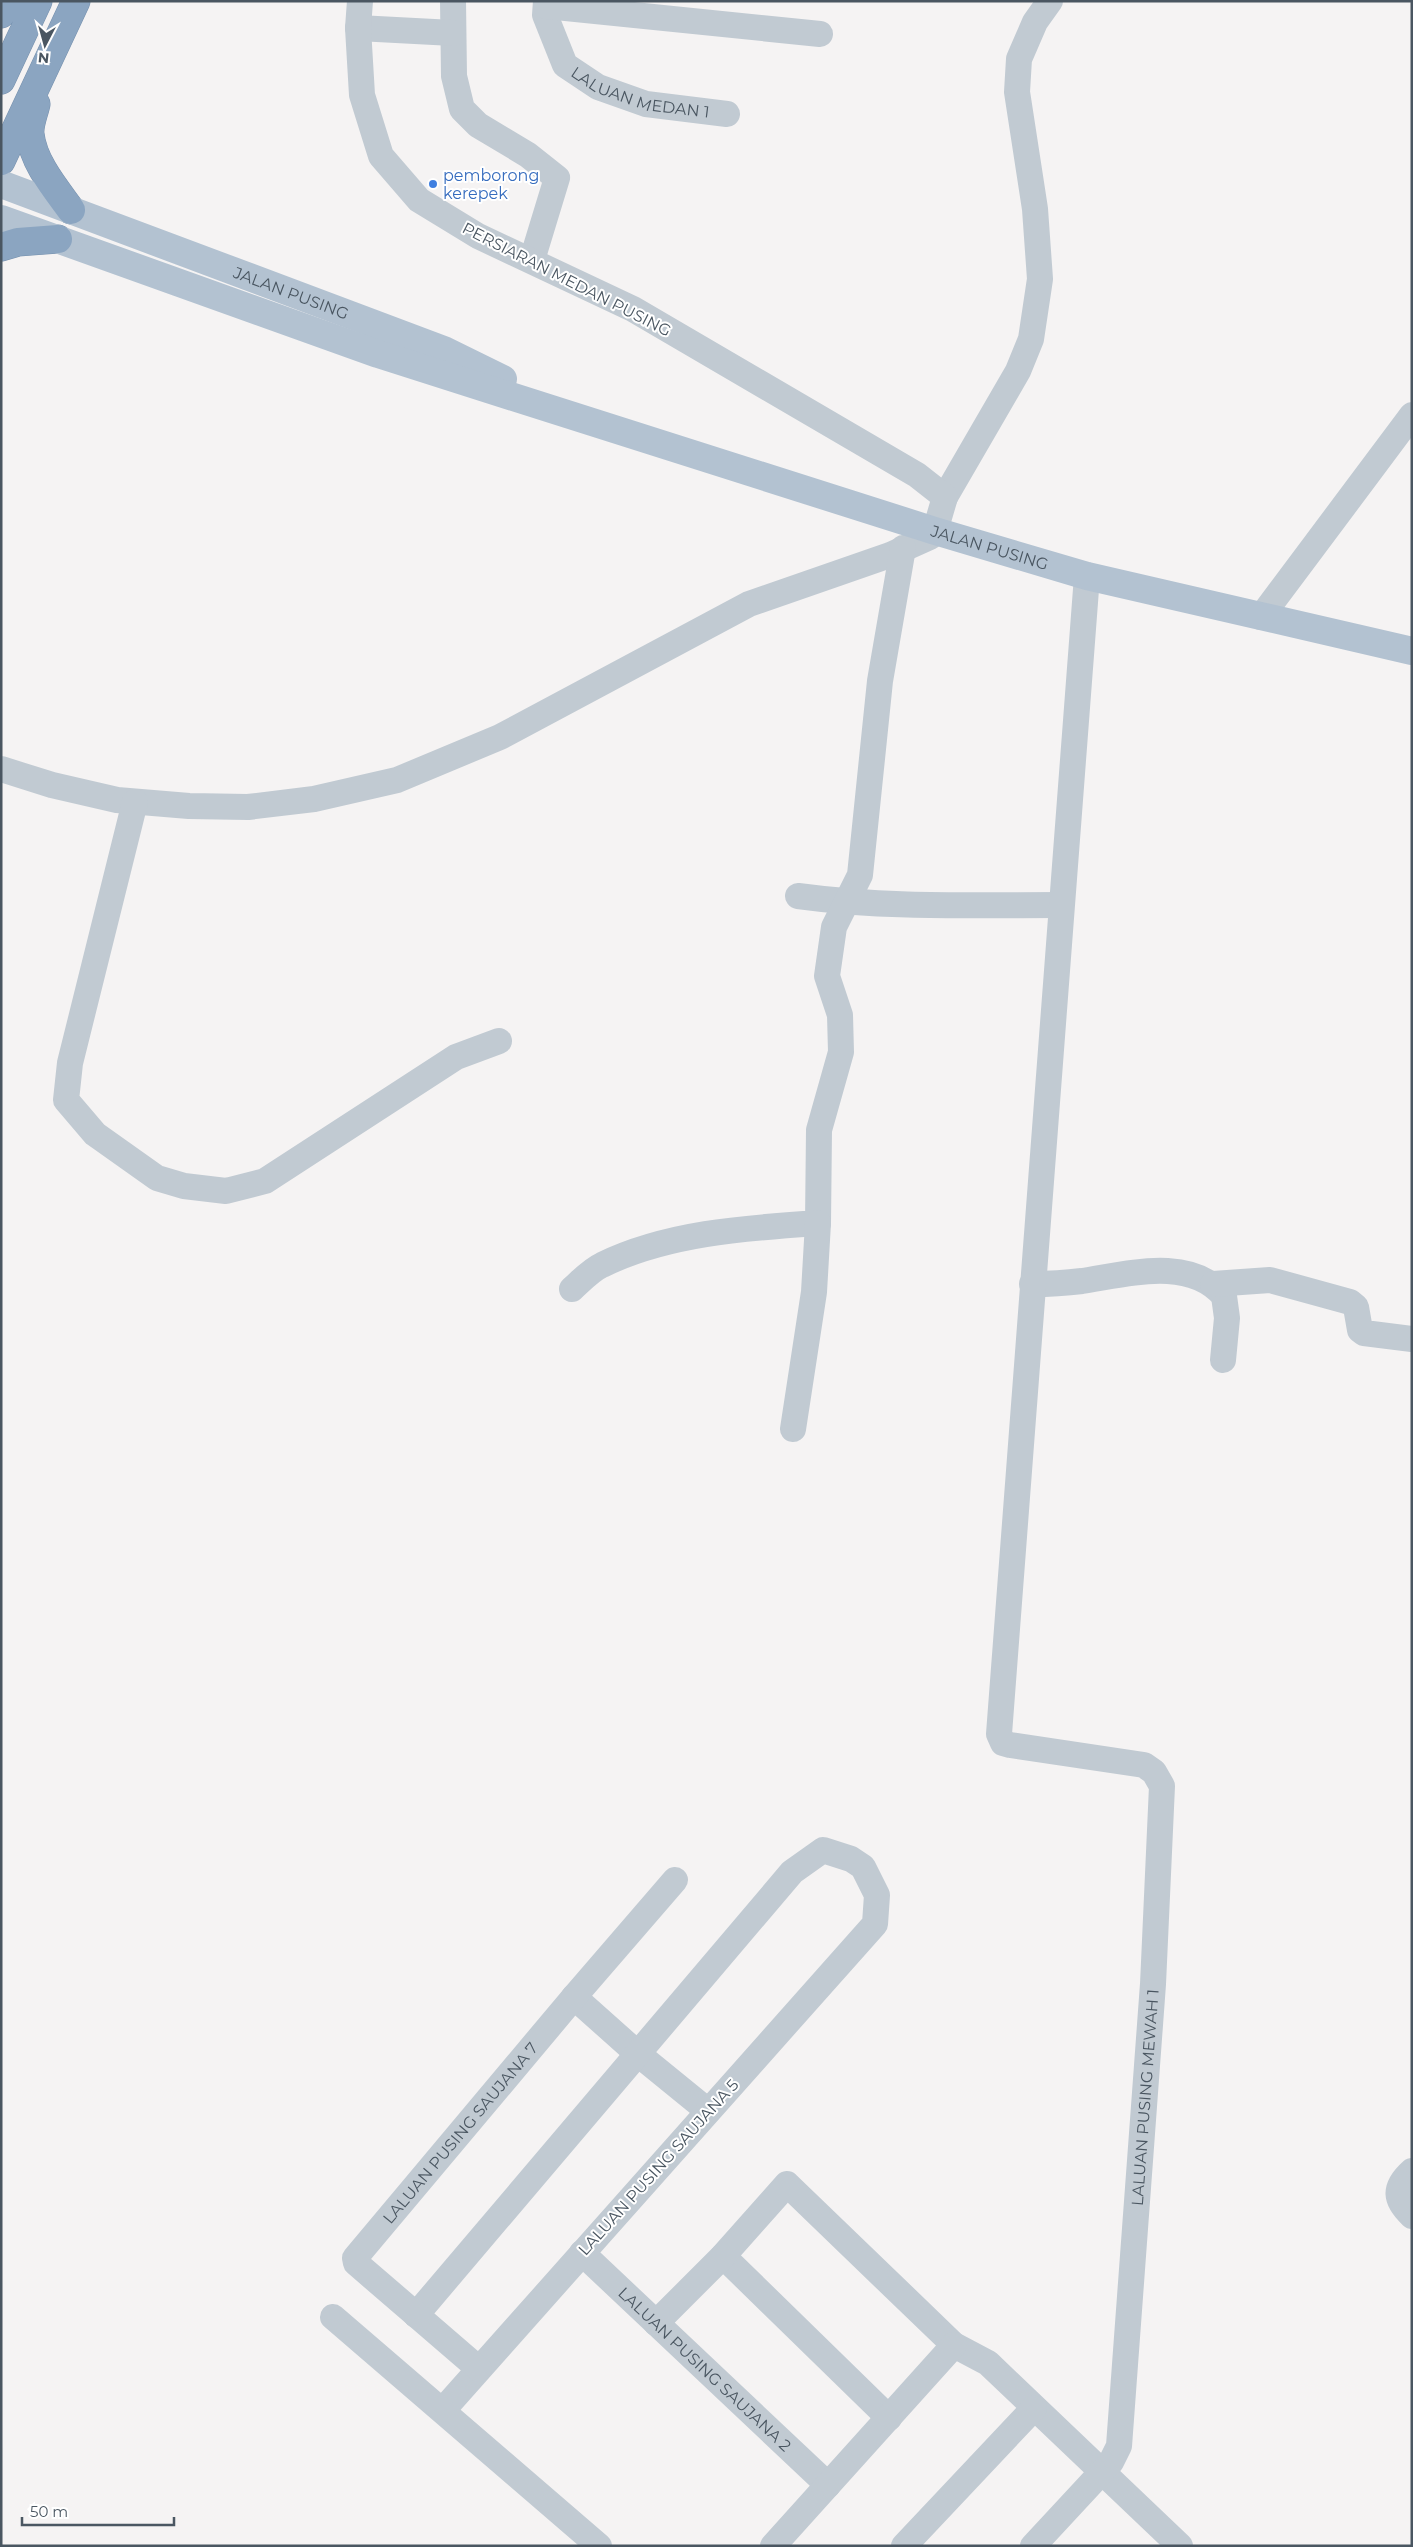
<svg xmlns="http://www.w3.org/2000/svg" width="1413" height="2547" viewBox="0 0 1413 2547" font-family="Montserrat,sans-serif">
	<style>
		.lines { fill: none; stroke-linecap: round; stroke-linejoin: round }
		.highway-casing { stroke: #7690ad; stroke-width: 29 }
		.minor { stroke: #c1cad2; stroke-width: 26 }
		.major { stroke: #b3c2d1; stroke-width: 28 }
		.highway { stroke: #8ba5c1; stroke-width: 28 }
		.shop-dot { fill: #3f7fe0; stroke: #fff; stroke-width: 2 }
		.labels { text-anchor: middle; stroke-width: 4; stroke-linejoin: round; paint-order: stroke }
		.street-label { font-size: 16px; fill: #4a5661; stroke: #fff }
		.shop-label { font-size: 16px; fill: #366cbe; stroke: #fff; text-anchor: start }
	</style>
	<rect width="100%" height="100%" fill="#f5f3f3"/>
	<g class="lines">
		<defs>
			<path id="highway" d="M 1,14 L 10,1
				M 1,80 L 38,1
				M 36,104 C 34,113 29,125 30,134 C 33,162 55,188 71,210
				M 1,161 L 76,1
				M 1,247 L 18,242 L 58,239"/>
		</defs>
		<!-- highway casing -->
		<use href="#highway" class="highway-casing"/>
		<!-- minor -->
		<g class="minor">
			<path d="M 453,1 L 454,76 L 462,109 L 478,125 L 528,155 L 557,178 L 532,260"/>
			<path id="s1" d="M 546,1 L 545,15 L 565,65 L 598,87 L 646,104 L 727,114"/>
			<path d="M 546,6 L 820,34"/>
			<path d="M 358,28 L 453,33"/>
			<path d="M 945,497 L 1018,371 L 1031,339 L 1040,279 L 1035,209 L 1017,92 L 1019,59 L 1035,22 L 1050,1"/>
			<path d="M 1261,617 L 1412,415"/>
			<path d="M 1,769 L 52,785 L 117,800 L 189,806 L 248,807 L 314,799 L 397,780 L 500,737 L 749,604 L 890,555 L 930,537 L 935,531 L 945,497 L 917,475 L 633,309 L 478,236 L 419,200 L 381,156 L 362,95 L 358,28 L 360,1"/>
			<path d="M 135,802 L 70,1063 L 66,1100 L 95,1134 L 157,1178 L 184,1186 L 226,1191 L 265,1181 L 456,1057 L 499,1041"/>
			<path d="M 798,896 C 885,908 974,905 1061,905"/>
			<path d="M 1032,1284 C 1049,1284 1066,1283 1082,1281 C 1128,1274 1190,1256 1224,1296 L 1227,1318 L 1223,1360"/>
			<path d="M 1213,1284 L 1270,1280 L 1350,1302 L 1356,1307 L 1360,1330 L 1364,1333 L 1412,1339"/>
			<path d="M 572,1289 C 581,1281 591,1270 602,1265 C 667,1233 746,1228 818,1223 L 819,1130 L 841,1052 L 840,1015 L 827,976 L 834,927 L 860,875 L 880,681 L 903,548"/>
			<path d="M 793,1429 L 814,1292 L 818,1223"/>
			<path d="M 574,1997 L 638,2054 L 708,2111"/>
			<path d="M 1412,2171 C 1393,2188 1395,2200 1412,2216"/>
			<path id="s2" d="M 582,2253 L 828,2485"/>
			<path d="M 723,2256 L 889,2418"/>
			<path d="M 416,2315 L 792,1872 L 823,1850 L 851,1859 L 863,1867 L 877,1895 L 875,1924 L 443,2410"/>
			<path d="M 333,2317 L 599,2546"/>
			<path d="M 656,2323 L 723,2256 L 787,2184 L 954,2345 L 988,2363 L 1180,2546"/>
			<path id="s3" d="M 479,2369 L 356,2263 L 355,2258 L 574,1997 L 675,1880"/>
			<path d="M 773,2546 L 954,2345"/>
			<path d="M 904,2546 L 1034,2408"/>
			<path id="s4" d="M 1033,2546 L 1111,2462 L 1119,2446 L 1153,1984 L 1162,1786 L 1154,1772 L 1144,1765 L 1010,1745 L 1003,1743 L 999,1734 L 1087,576"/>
		</g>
		<!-- major -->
		<g class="major">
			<path id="s5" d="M 1,184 L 444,350 L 503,379"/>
			<path id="s6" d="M 1,219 L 378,354 L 935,531 L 1087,576 L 1412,651"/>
		</g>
		<!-- highway -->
		<use href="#highway" class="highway"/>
	</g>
	<!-- markers -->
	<circle class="shop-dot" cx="433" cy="184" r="5"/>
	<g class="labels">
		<!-- street labels -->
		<g class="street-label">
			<text dy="6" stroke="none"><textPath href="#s1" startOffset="150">LALUAN MEDAN 1</textPath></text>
			<text transform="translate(567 279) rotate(27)" y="6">PERSIARAN MEDAN PUSING</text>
			<text dy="6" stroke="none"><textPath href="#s5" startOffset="310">JALAN PUSING</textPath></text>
			<text dy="6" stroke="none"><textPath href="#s6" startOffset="1042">JALAN PUSING</textPath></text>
			<text dy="6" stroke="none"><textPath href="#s4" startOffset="482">LALUAN PUSING MEWAH 1</textPath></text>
			<text dy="6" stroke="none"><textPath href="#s3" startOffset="331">LALUAN PUSING SAUJANA 7</textPath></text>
			<text transform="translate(658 2167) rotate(-48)" y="6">LALUAN PUSING SAUJANA 5</text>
			<text dy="6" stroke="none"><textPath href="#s2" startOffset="169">LALUAN PUSING SAUJANA 2</textPath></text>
		</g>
		<!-- shop labels -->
		<g class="shop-label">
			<text x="443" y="181">pemborong<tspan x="443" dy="18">kerepek</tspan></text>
		</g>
	</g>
	<!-- border -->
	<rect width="1413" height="2547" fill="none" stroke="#4a5661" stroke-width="5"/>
	<!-- north arrow -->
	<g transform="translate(45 45) rotate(186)" stroke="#ffffff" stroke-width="4" paint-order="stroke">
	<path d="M0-4L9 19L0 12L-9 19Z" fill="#4a5661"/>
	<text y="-8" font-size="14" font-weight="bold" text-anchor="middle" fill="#4a5661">N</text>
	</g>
	<!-- scale -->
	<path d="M22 2517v8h152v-8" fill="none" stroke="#4a5661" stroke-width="2.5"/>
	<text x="30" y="2517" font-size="15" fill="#4a5661" stroke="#ffffff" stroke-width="4" paint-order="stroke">50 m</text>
</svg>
